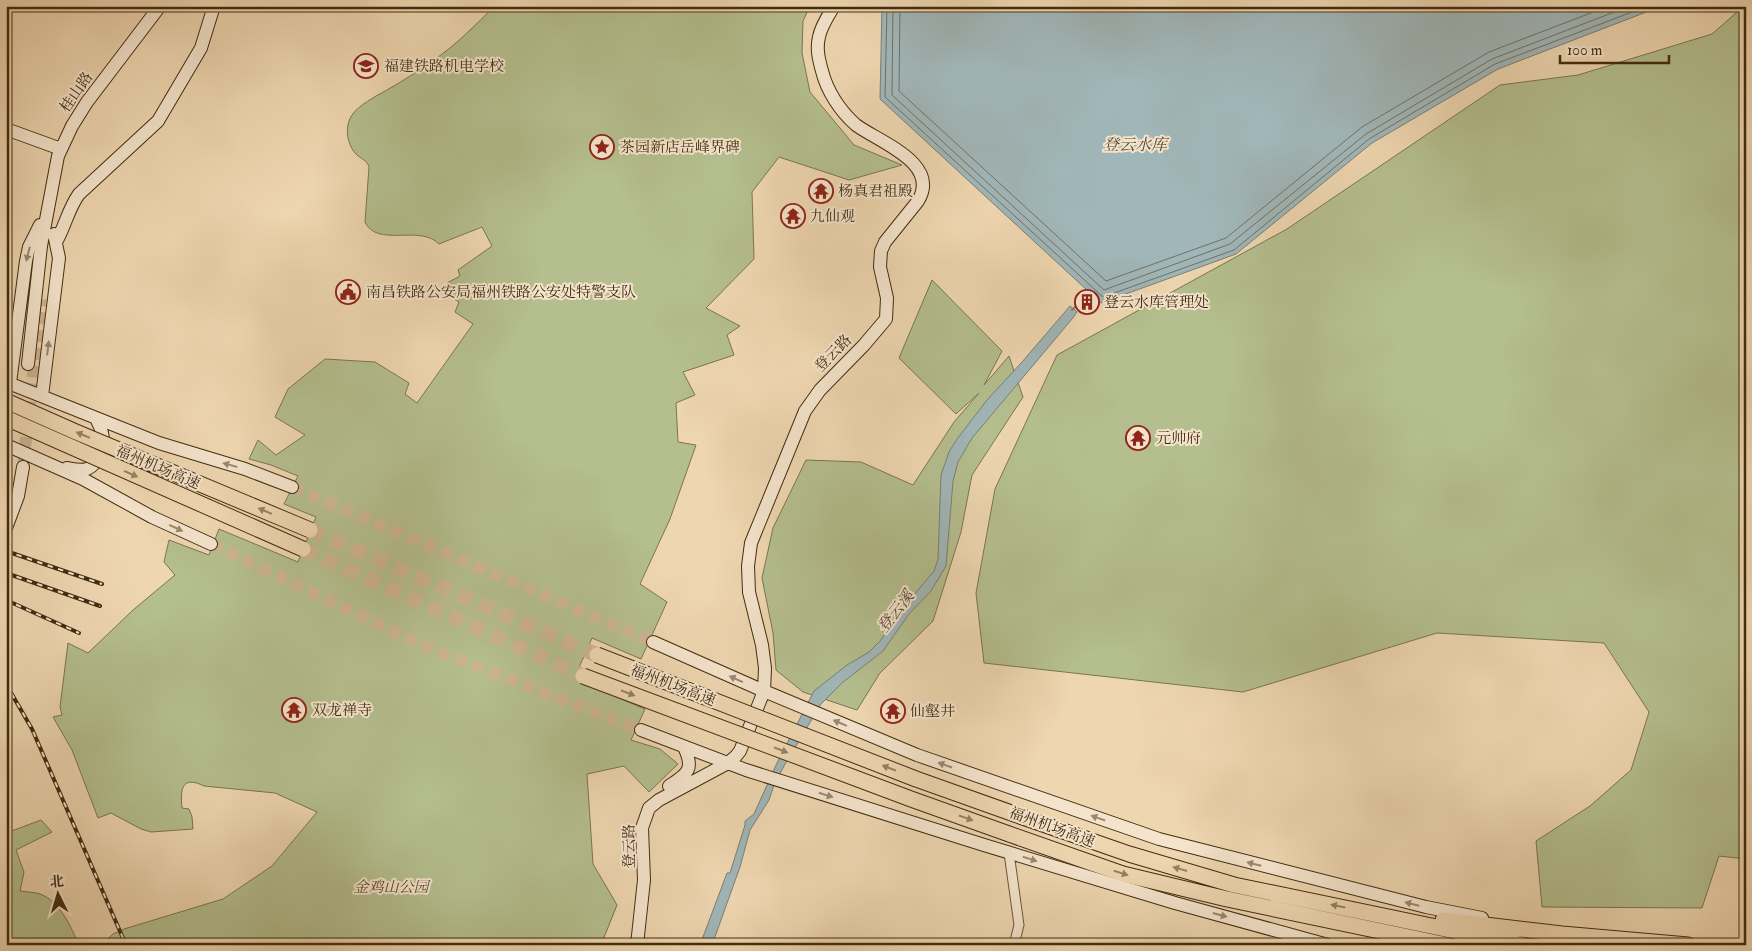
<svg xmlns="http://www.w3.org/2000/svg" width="1752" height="951" viewBox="0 0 1752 951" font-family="'IM FELL Double Pica','Noto Serif SC',serif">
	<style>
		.green { fill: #b4be8e; stroke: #7b7550 }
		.water { fill: #a0b6b8; stroke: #7a7f75 }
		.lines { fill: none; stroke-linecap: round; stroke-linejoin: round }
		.shore { stroke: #717164; stroke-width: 1 }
		.stream { stroke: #7a7f75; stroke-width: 2 }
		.secondary-tunnel { stroke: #ccb490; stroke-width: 12; stroke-dasharray: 12 6; stroke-linecap: butt }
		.highway-tunnel { stroke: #ccb490; stroke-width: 15; stroke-dasharray: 15 8; stroke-linecap: butt }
		.street-casing { stroke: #6d5639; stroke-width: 11 }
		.secondary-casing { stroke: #422c11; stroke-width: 14 }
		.highway-casing { stroke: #422c11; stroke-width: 17 }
		.street { stroke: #f4e4cc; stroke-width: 9 }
		.secondary { stroke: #f4e4cc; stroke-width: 12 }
		.highway { stroke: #eed6b0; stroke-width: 15 }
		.rail-casing { stroke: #422c11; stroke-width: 4 }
		.rail { stroke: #f4e4cc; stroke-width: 2; stroke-dasharray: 5.5; stroke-linecap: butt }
		.highway-bridge-casing { stroke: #422c11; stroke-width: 17; stroke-linecap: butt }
		.highway-bridge { stroke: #eed6b0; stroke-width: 15 }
		.oneway { fill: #9b886e }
		.oneway2 { fill: #988160 }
		.labels { text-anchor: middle; stroke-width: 4; stroke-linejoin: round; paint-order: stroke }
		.poi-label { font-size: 15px; fill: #422c11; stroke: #f4e4cc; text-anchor: start }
		.street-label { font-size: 15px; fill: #422c11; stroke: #f4e4cc }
		.park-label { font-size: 15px; font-style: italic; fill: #59492a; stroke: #f4e4cc }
		.water-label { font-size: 16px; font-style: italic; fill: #554832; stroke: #f4e4cc }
	</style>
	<rect width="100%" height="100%" fill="#eed6b0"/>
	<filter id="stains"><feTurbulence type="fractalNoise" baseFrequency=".004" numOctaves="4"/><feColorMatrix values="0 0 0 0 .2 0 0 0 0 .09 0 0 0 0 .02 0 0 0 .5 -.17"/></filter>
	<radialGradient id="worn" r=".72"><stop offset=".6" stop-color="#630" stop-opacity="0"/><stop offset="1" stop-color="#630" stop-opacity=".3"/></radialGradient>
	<!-- green -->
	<path class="green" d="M 495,6 L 810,6 L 803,21 L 802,53 L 810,92 L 854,145 L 902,165 L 849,180 L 779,157 L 752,192 L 754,259 L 706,308 L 740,326 L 727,335 L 734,355 L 683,372 L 695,395 L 676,403 L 678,442 L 696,445 L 670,519 L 640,584 L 667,602 L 641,659 L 592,638 L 574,679 L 645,709 L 631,740 L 660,749 L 678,764 L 649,792 L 624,766 L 587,774 L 593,864 L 617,905 L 601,945 L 574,945 L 570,940 L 556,945 L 101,945 L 113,934 L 124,929 L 223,899 L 272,866 L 317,812 L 275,793 L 204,786 C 182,775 180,789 182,808 L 189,809 L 192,817 L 193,829 L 151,832 L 141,829 L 111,813 L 98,818 L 72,750 L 53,717 L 62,715 L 60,707 L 68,643 L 88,653 L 133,610 L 175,575 L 164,562 L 169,540 L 209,555 L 219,529 L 298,562 L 316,517 L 284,504 L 298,476 L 271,465 L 249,459 L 258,440 L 276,455 L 305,435 L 275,417 L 288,389 L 325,359 L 375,362 L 409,383 L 405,394 L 417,403 L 473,324 L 455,312 L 459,302 L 447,295 L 445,291 L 447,283 L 460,276 L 458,270 L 492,246 L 482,227 L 439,244 C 420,224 377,248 365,222 L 369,167 C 367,160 361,159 356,154 C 349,147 346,135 348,125 C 350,111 365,103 376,96 C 402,82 427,66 450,48 C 466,35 480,20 495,6 Z
		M 1744,6 L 1746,6 L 1746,859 L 1719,856 L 1702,908 L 1542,907 L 1536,841 L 1590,806 L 1631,770 L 1649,712 L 1604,643 L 1437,633 L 1243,692 L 984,663 L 976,593 L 995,489 L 1057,355 L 1287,229 L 1500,85 L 1578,75 L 1712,34 Z
		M 932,280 L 1002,351 L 984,385 L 1009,356 L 1023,397 L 972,475 L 961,532 L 933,621 L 880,673 L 857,710 L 803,692 L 776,670 L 773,633 L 762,578 L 773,528 L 806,460 L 861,462 L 913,485 L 954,422 L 979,393 L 956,414 L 899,358 Z
		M 41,820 L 52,832 L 16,850 L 24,872 L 20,891 C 26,892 34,892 40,894 C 60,901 71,927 79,945 L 6,945 L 6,834 L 9,832 Z"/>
	<!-- water -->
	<path class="water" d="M 882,6 L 1662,6 L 1498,69 L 1372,143 L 1236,254 L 1101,303 L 880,99 Z
		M 1070,306 L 1077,312 L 1072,319 L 972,438 L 958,462 L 953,481 L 946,566 L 931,591 L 909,614 L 883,651 L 842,683 L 821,704 L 784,766 L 774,785 L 769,800 L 750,830 L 740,867 L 712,945 L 700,945 L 727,873 L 730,873 L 745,825 L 745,821 L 754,814 L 777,763 L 814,691 L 847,665 L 869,652 L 880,641 L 908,602 L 934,571 L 938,559 L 941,475 L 949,452 L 957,439 L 987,400 L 1022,362 Z"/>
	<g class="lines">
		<!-- shore -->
		<path class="shore" d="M 887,6 L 885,97 L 1103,297 L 1234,250 L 1369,139 L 1495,64 L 1648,6
			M 893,6 L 892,95 L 1104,290 L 1230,244 L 1366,134 L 1492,59 L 1630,6
			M 900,6 L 899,91 L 1106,281 L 1226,238 L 1362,127 L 1489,52 L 1609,6"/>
		<!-- stream -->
		<path class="stream" d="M 1072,310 L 1090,293"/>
		<!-- secondary-tunnel -->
		<path class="secondary-tunnel" d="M 23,467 L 41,299
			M 292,487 L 653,642
			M 211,544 L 424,646 L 641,730"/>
		<!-- highway-tunnel -->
		<path class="highway-tunnel" d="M 310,530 L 597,655
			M 303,549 L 583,676"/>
		<defs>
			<path id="street" d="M 1009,853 L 1019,925 L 1014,945"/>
			<path id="secondary" d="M 6,129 L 61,149
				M 56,242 C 65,227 68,209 79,194 L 158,121 L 201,48 L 214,6
				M 28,364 L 41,246 L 58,156 L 72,126 L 87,102 L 160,6
				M 6,382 L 159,443 L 245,469 L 292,487
				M 10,383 L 26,261 L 29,247 L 40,225
				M 42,396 L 59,258 L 54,234
				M 6,445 L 83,479 L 152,517 L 211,544
				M 67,468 C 73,469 80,471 87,469 C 99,464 105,445 102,433 C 101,428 98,423 96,418
				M 6,528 L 18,496 L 23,467
				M 653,642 L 764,691 L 917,755 L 1159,839 L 1426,907 L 1482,918
				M 641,730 L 746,770 L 984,845 L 1175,903 L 1328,945
				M 669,786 C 687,774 695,770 684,747
				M 637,945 L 644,880 L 642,828 L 649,808 L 659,800 L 728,763 L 736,756 L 740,751 L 764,691 L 765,668 L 762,645 L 749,592 L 748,566 L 751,543 L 805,411 L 820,390 L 864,345 L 886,319 L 887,298 L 880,267 L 881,251 L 885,242 L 918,201 C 941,163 879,142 856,125 C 840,111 827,91 822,71 C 819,60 816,49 819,37 C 821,26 828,16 834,6"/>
			<path id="highway" d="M 1017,815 L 1129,854 L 1234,885 L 1523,945
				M 1009,834 L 1123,874 L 1227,899 L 1447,945
				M 1443,920 L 1562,934 L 1688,945"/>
		</defs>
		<!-- street casing -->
		<use href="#street" class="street-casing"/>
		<!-- secondary casing -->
		<use href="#secondary" class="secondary-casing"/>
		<!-- highway casing -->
		<use href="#highway" class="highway-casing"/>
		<!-- street -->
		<use href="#street" class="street"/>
		<!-- secondary -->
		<use href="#secondary" class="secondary"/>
		<!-- highway -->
		<use href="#highway" class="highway"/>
		<defs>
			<path id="rail" d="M 6,551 L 102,584
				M 6,573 L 100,606
				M 6,600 L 79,633
				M 6,684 L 32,729 L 126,945"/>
		</defs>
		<!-- rail casing -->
		<use href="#rail" class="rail-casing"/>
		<!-- rail -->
		<use href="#rail" class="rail"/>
		<defs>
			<path id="highway-bridge" d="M 6,401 L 76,432 L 310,530
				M 6,418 L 303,549
				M 597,655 L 916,779 L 1017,815
				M 583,676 L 911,799 L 1009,834"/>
		</defs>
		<!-- highway-bridge casing -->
		<use href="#highway-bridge" class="highway-bridge-casing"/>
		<!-- highway-bridge -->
		<use href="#highway-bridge" class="highway-bridge"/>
	</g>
	<!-- one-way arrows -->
	<defs><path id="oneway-solid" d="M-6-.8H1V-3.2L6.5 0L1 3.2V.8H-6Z" transform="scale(1.25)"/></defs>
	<g class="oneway">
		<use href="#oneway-solid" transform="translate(28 254) rotate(104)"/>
		<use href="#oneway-solid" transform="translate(48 348) rotate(-83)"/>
		<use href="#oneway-solid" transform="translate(230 465) rotate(-164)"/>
		<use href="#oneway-solid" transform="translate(176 528) rotate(25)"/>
		<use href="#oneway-solid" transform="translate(736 679) rotate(-156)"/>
		<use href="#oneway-solid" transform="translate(840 723) rotate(-157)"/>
		<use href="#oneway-solid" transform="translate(945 765) rotate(-161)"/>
		<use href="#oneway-solid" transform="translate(826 795) rotate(17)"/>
		<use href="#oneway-solid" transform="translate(1098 818) rotate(-161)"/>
		<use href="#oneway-solid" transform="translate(1030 859) rotate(17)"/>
		<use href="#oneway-solid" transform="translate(1254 864) rotate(-166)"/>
		<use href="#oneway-solid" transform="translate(1412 904) rotate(-166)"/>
		<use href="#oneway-solid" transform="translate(1220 915) rotate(15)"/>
	</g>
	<g class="oneway2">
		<use href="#oneway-solid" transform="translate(83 435) rotate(-157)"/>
		<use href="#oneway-solid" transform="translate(131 474) rotate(24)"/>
		<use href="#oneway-solid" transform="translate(265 511) rotate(-157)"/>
		<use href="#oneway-solid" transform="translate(628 693) rotate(21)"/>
		<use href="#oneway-solid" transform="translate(781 750) rotate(21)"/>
		<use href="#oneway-solid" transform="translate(889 768) rotate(-159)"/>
		<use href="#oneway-solid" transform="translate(966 818) rotate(19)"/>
		<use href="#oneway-solid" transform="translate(1180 869) rotate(-164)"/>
		<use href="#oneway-solid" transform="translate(1121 873) rotate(17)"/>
		<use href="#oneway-solid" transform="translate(1338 906) rotate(-169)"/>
	</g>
	<!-- icons -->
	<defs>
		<symbol id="school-ring" viewBox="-11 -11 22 22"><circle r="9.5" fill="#f4e4cc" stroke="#8f2418" stroke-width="1.5"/><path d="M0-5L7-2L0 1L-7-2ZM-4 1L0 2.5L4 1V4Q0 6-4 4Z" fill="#8f2418"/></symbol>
		<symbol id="sight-ring" viewBox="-11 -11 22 22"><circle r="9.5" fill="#f4e4cc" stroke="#8f2418" stroke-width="1.5"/><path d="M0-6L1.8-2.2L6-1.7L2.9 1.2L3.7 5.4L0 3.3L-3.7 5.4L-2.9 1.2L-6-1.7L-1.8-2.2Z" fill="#8f2418"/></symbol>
		<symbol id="temple-ring" viewBox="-11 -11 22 22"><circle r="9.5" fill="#f4e4cc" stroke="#8f2418" stroke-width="1.5"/><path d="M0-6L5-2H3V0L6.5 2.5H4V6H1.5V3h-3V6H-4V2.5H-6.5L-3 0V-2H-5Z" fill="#8f2418"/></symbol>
		<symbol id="civic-ring" viewBox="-11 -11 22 22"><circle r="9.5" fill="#f4e4cc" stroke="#8f2418" stroke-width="1.5"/><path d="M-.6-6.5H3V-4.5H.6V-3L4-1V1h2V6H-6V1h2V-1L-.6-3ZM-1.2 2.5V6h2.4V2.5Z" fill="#8f2418"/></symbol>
		<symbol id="building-ring" viewBox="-11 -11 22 22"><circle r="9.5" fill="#f4e4cc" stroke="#8f2418" stroke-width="1.5"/><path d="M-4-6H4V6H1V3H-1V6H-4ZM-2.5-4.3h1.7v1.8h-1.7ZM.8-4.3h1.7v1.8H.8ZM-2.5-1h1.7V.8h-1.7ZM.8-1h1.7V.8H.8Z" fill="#8f2418"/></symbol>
	</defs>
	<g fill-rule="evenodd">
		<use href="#school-ring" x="352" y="52" width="28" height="28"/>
		<use href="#sight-ring" x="588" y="133" width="28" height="28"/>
		<use href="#temple-ring" x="807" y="177" width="28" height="28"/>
		<use href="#temple-ring" x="779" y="202" width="28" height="28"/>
		<use href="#civic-ring" x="334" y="278" width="28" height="28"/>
		<use href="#building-ring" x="1073" y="288" width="28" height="28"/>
		<use href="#temple-ring" x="1124" y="424" width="28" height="28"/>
		<use href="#temple-ring" x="280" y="696" width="28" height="28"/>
		<use href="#temple-ring" x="879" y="697" width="28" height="28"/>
	</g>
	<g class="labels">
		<!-- poi labels -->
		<g class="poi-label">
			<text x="384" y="71">福建铁路机电学校</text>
			<text x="620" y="152">茶园新店岳峰界碑</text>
			<text x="838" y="196">杨真君祖殿</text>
			<text x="810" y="221">九仙观</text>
			<text x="366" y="297">南昌铁路公安局福州铁路公安处特警支队</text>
			<text x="1104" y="307">登云水库管理处</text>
			<text x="1156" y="443">元帅府</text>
			<text x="312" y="715">双龙禅寺</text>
			<text x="910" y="716">仙壑井</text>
		</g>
		<!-- street labels -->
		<g class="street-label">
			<text transform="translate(76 92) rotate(-55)" y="5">桂山路</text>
			<text transform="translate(833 353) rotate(-45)" y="5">登云路</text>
			<text transform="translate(158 467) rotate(23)" y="5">福州机场高速</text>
			<text transform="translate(673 685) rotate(21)" y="5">福州机场高速</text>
			<text transform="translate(1052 827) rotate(20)" y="5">福州机场高速</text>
			<text transform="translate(629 846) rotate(-90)" y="5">登云路</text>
		</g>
		<!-- park labels -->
		<g class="park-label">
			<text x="391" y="892">金鸡山公园</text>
		</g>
		<!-- water labels -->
		<g class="water-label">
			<text x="1135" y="150">登云水库</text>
			<text transform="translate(895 611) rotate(-52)" y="6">登云溪</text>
		</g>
	</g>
	<!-- margin -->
	<rect width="1752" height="951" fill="none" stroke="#eed6b0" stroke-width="25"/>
	<rect x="8" y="8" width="1737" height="936" fill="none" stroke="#422c11" stroke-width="2.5"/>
	<rect x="12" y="12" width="1727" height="926" fill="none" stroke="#422c11"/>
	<!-- north arrow -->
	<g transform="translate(58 894) rotate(355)" stroke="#f4e4cc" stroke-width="4" paint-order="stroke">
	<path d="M0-4L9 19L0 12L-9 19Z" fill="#422c11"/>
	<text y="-8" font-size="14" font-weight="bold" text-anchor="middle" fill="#422c11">北</text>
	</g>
	<!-- scale -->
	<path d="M1560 55v8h109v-8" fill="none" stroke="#422c11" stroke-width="2.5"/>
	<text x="1567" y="55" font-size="15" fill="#422c11" stroke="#f4e4cc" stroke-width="4" paint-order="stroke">100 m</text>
	<rect width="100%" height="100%" filter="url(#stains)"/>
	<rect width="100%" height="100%" fill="url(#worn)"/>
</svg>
